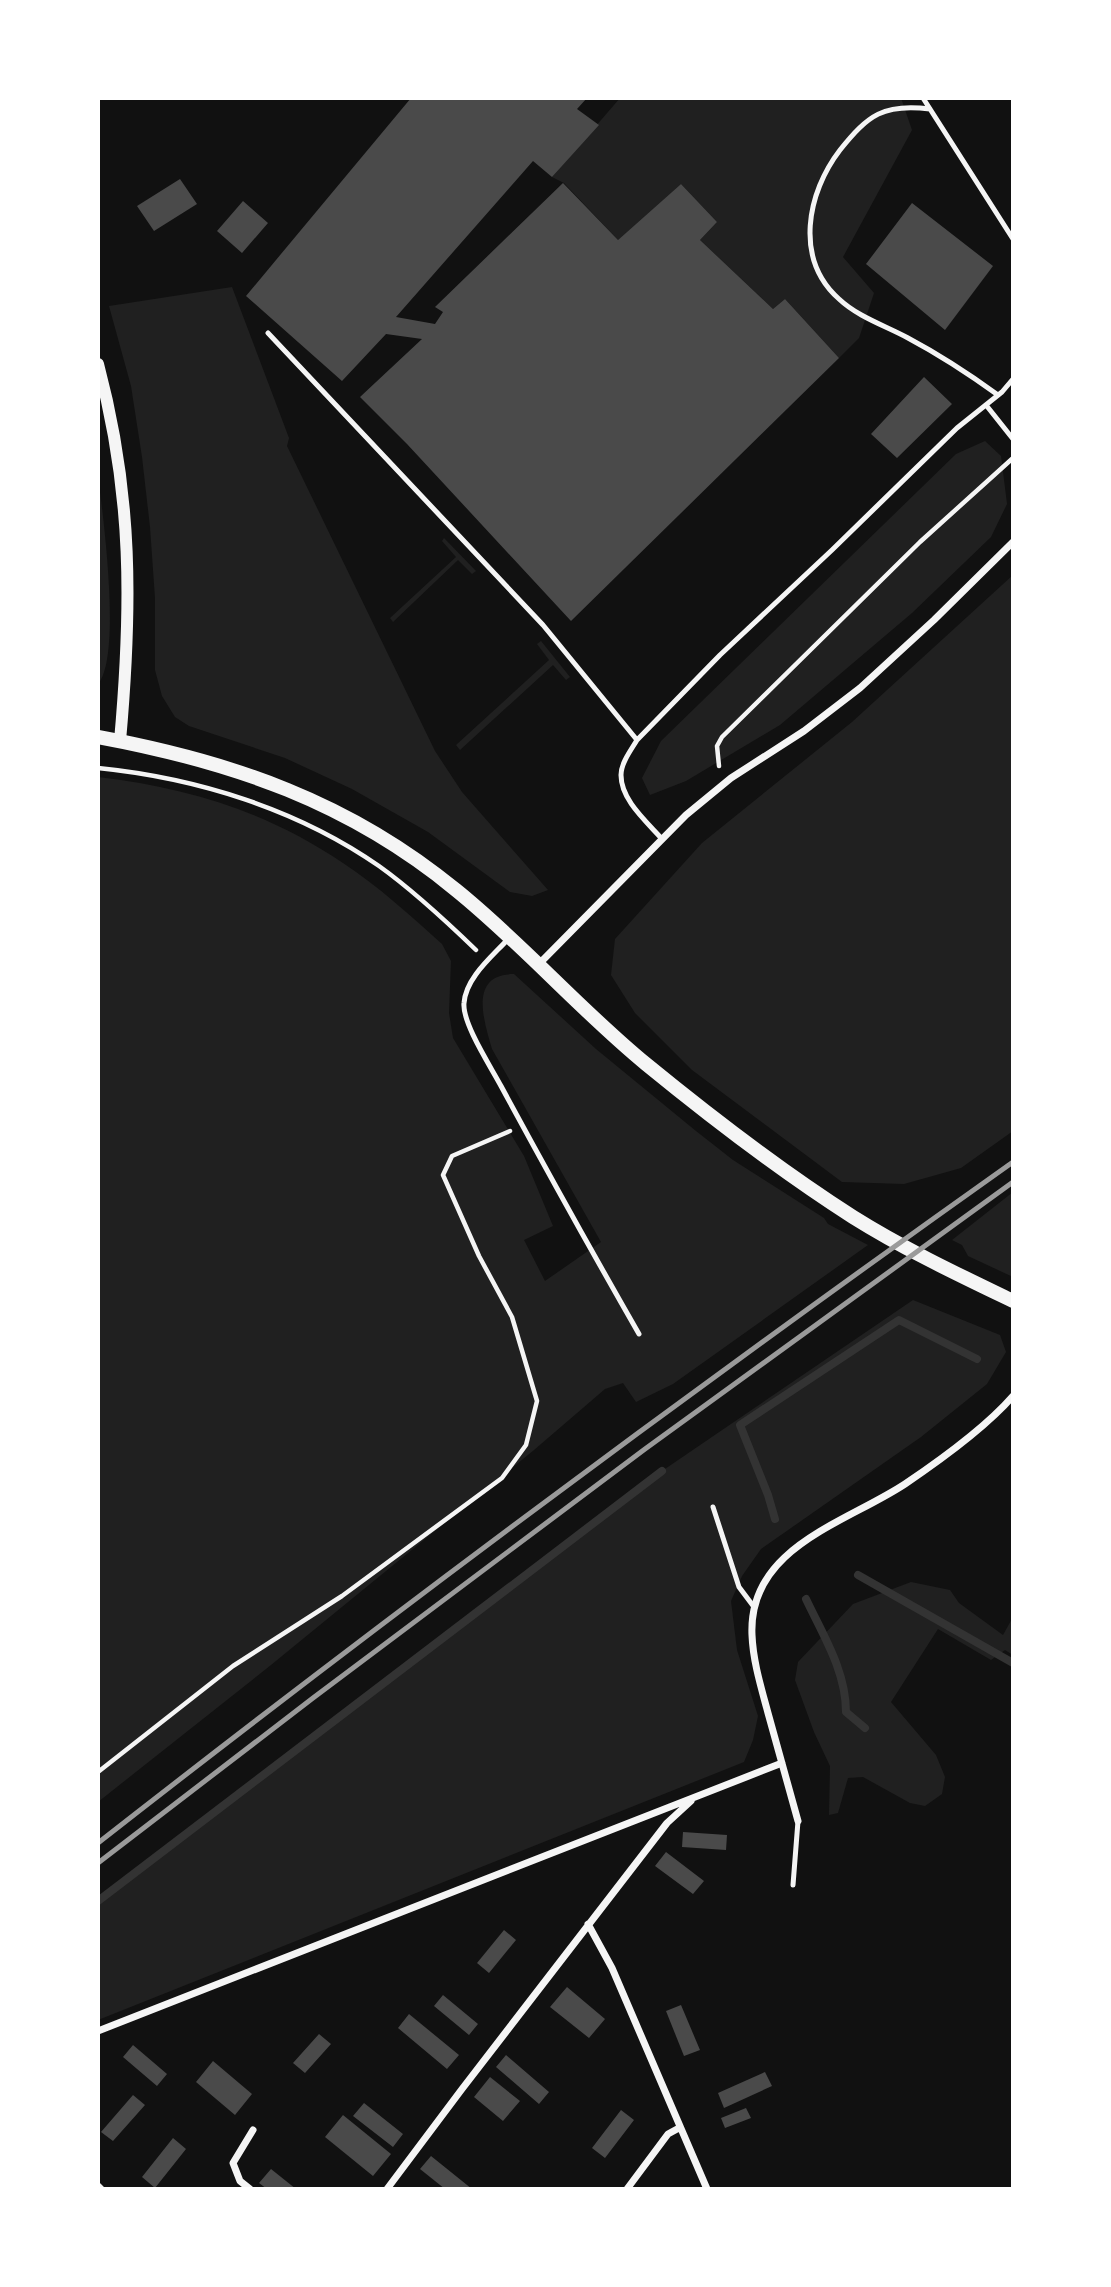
<svg xmlns="http://www.w3.org/2000/svg" width="1111" height="2287" viewBox="0 0 1111 2287" font-family="'Roboto Condensed',sans-serif">
	<style>
		.green { fill: #202020 }
		.lines { fill: none; stroke-linecap: round; stroke-linejoin: round }
		.stream { stroke: #333; stroke-width: 8 }
		.building { fill: #4a4a4a }
		.path { stroke: #f5f5f5; stroke-width: 4.5 }
		.service { stroke: #f5f5f5; stroke-width: 5 }
		.minor { stroke: #f5f5f5; stroke-width: 7 }
		.tertiary { stroke: #f5f5f5; stroke-width: 12 }
		.secondary { stroke: #f5f5f5; stroke-width: 14 }
		.rail { stroke: #9a9a9a; stroke-width: 5 }
	</style>
	<rect width="100%" height="100%" fill="#111"/>
	<!-- green -->
	<path class="green" d="M 620,98 L 901,98 L 912,130 L 843,257 L 874,293 L 859,338 L 839,358 L 785,299 L 773,309 L 700,240 L 717,222 L 681,184 L 618,240 L 564,183 L 552,177 Z
		M 232,287 L 289,438 L 287,446 L 435,751 L 462,792 L 548,890 L 532,896 L 510,892 L 428,832 L 352,789 L 285,758 L 189,726 L 175,717 L 162,696 L 155,670 L 155,598 L 150,527 L 142,457 L 131,386 L 109,306 Z
		M 985,441 L 1001,456 L 1007,504 L 991,537 L 912,613 L 780,725 L 686,781 L 650,795 L 642,778 L 661,741 L 956,454 Z
		M 98,476 C 103,515 122,656 98,684 Z
		M 444,538 L 476,571 L 472,574 L 458,560 L 393,622 L 390,618 L 456,557 L 442,541 Z
		M 1013,575 L 1013,1131 L 961,1168 L 904,1184 L 842,1182 L 692,1070 L 635,1013 L 611,975 L 615,939 L 702,843 L 852,722 Z
		M 541,641 L 570,677 L 566,680 L 553,665 L 460,750 L 456,745 L 549,660 L 537,644 Z
		M 98,777 C 189,788 266,811 343,863 C 378,886 411,916 442,944 L 451,961 L 449,1013 L 453,1038 L 524,1156 L 553,1226 L 524,1240 L 545,1281 L 601,1242 L 492,1049 C 484,1021 468,974 514,974 L 596,1049 L 696,1131 L 733,1160 L 824,1218 L 828,1224 L 868,1245 L 673,1384 L 636,1402 L 623,1383 L 605,1389 L 534,1450 L 271,1665 L 98,1802 Z
		M 1013,1192 L 1013,1277 L 968,1256 L 962,1245 L 952,1240 Z
		M 913,1300 L 1000,1335 L 1006,1352 L 987,1384 L 921,1437 L 761,1549 L 742,1576 L 731,1601 L 737,1650 L 758,1716 L 753,1740 L 744,1762 L 98,2020 L 98,1901 L 662,1471 Z
		M 911,1582 L 950,1590 L 959,1603 L 1003,1635 L 1013,1617 L 1013,1655 L 1005,1650 L 991,1660 L 938,1629 L 891,1702 L 936,1755 L 945,1777 L 942,1794 L 925,1806 L 910,1803 L 863,1777 L 848,1778 L 838,1813 L 829,1815 L 830,1766 L 814,1732 L 795,1680 L 798,1662 L 853,1604 Z"/>
	<g class="lines">
		<!-- stream -->
		<path class="stream" d="M 775,1519 L 768,1495 L 740,1425 L 899,1320 L 977,1359
			M 858,1575 L 1013,1663
			M 806,1599 C 823,1635 846,1671 846,1712 L 865,1728
			M 98,1901 L 662,1471"/>
	</g>
	<!-- building -->
	<path class="building" d="M 411,98 L 587,98 L 577,109 L 599,125 L 552,177 L 533,161 L 396,317 L 435,324 L 443,312 L 435,307 L 563,183 L 618,240 L 681,184 L 717,222 L 700,240 L 773,309 L 785,299 L 839,358 L 571,621 L 407,444 L 360,397 L 422,339 L 386,334 L 342,381 L 246,296 Z
		M 180,179 L 197,204 L 154,231 L 137,206 Z
		M 243,201 L 268,223 L 242,253 L 217,231 Z
		M 912,203 L 993,266 L 945,330 L 866,264 Z
		M 924,377 L 952,404 L 897,458 L 871,434 Z
		M 683,1832 L 727,1835 L 726,1850 L 682,1847 Z
		M 666,1852 L 704,1881 L 693,1894 L 655,1866 Z
		M 504,1930 L 516,1940 L 489,1973 L 477,1963 Z
		M 567,1987 L 605,2019 L 589,2038 L 550,2007 Z
		M 443,1995 L 478,2024 L 469,2035 L 434,2006 Z
		M 681,2005 L 700,2050 L 684,2056 L 666,2011 Z
		M 409,2014 L 459,2055 L 447,2069 L 398,2028 Z
		M 319,2034 L 331,2044 L 305,2073 L 293,2063 Z
		M 133,2045 L 167,2074 L 157,2086 L 123,2057 Z
		M 506,2055 L 549,2092 L 539,2104 L 496,2067 Z
		M 213,2061 L 252,2094 L 235,2115 L 196,2082 Z
		M 765,2072 L 772,2086 L 724,2108 L 718,2093 Z
		M 490,2077 L 520,2101 L 503,2121 L 474,2097 Z
		M 133,2095 L 145,2105 L 113,2141 L 101,2132 Z
		M 364,2103 L 403,2134 L 393,2147 L 353,2116 Z
		M 746,2108 L 751,2118 L 725,2128 L 721,2118 Z
		M 621,2110 L 634,2120 L 605,2158 L 592,2148 Z
		M 343,2115 L 391,2154 L 373,2176 L 325,2137 Z
		M 173,2138 L 186,2149 L 155,2188 L 142,2177 Z
		M 431,2156 L 472,2189 L 445,2189 L 420,2169 Z
		M 271,2169 L 296,2189 L 267,2189 L 259,2183 Z"/>
	<g class="lines">
		<!-- path -->
		<path class="path" d="M 719,766 L 717,746 L 722,737 L 920,542 L 1013,458
			M 98,768 C 197,778 297,809 379,866 C 414,891 446,921 476,950
			M 98,1772 L 233,1666 L 342,1596 L 502,1478 L 526,1445 L 537,1401 L 512,1317 L 479,1256 L 443,1175 L 452,1156 L 510,1131"/>
		<!-- service -->
		<path class="service" d="M 923,98 L 1013,239
			M 930,109 C 884,103 868,115 840,150 C 807,193 794,259 839,299 C 858,317 886,326 908,338 C 940,355 969,374 998,395
			M 268,333 L 543,625 L 637,740
			M 986,405 L 1013,439
			M 662,839 C 646,821 621,800 621,775 C 621,763 631,750 637,740 L 720,655 L 832,550 L 957,428 L 1002,392 L 1013,379
			M 509,938 C 493,956 466,977 464,1003 C 462,1023 491,1067 501,1086 C 546,1169 592,1252 639,1334
			M 713,1507 L 739,1587 L 754,1607
			M 793,1885 L 798,1821"/>
		<!-- minor -->
		<path class="minor" d="M 538,965 L 686,815 L 731,778 L 804,731 L 860,688 L 934,620 L 1013,542
			M 798,1821 C 788,1785 778,1749 768,1713 C 761,1687 753,1661 752,1635 C 748,1547 846,1523 905,1484 C 939,1461 987,1426 1013,1396
			M 588,1924 L 612,1968 L 707,2189
			M 98,2031 L 782,1763
			M 98,2186 L 101,2189
			M 250,2189 L 240,2181 L 233,2163 L 253,2130
			M 387,2189 L 462,2089 L 667,1823 L 691,1801
			M 627,2189 L 668,2134 L 679,2128"/>
		<!-- tertiary -->
		<path class="tertiary" d="M 98,364 C 133,495 132,607 120,741"/>
		<!-- secondary -->
		<path class="secondary" d="M 98,737 C 233,762 349,802 456,890 C 523,944 579,1009 646,1064 C 712,1118 781,1171 853,1217 C 904,1249 959,1275 1013,1301"/>
		<!-- rail -->
		<path class="rail" d="M 98,1843 C 397,1609 703,1382 1013,1162
			M 98,1863 L 313,1698 L 645,1449 L 1013,1182"/>
	</g>
	<!-- border -->
	<rect width="1111" height="2287" fill="none" stroke="#ffffff" stroke-width="200"/>
</svg>
